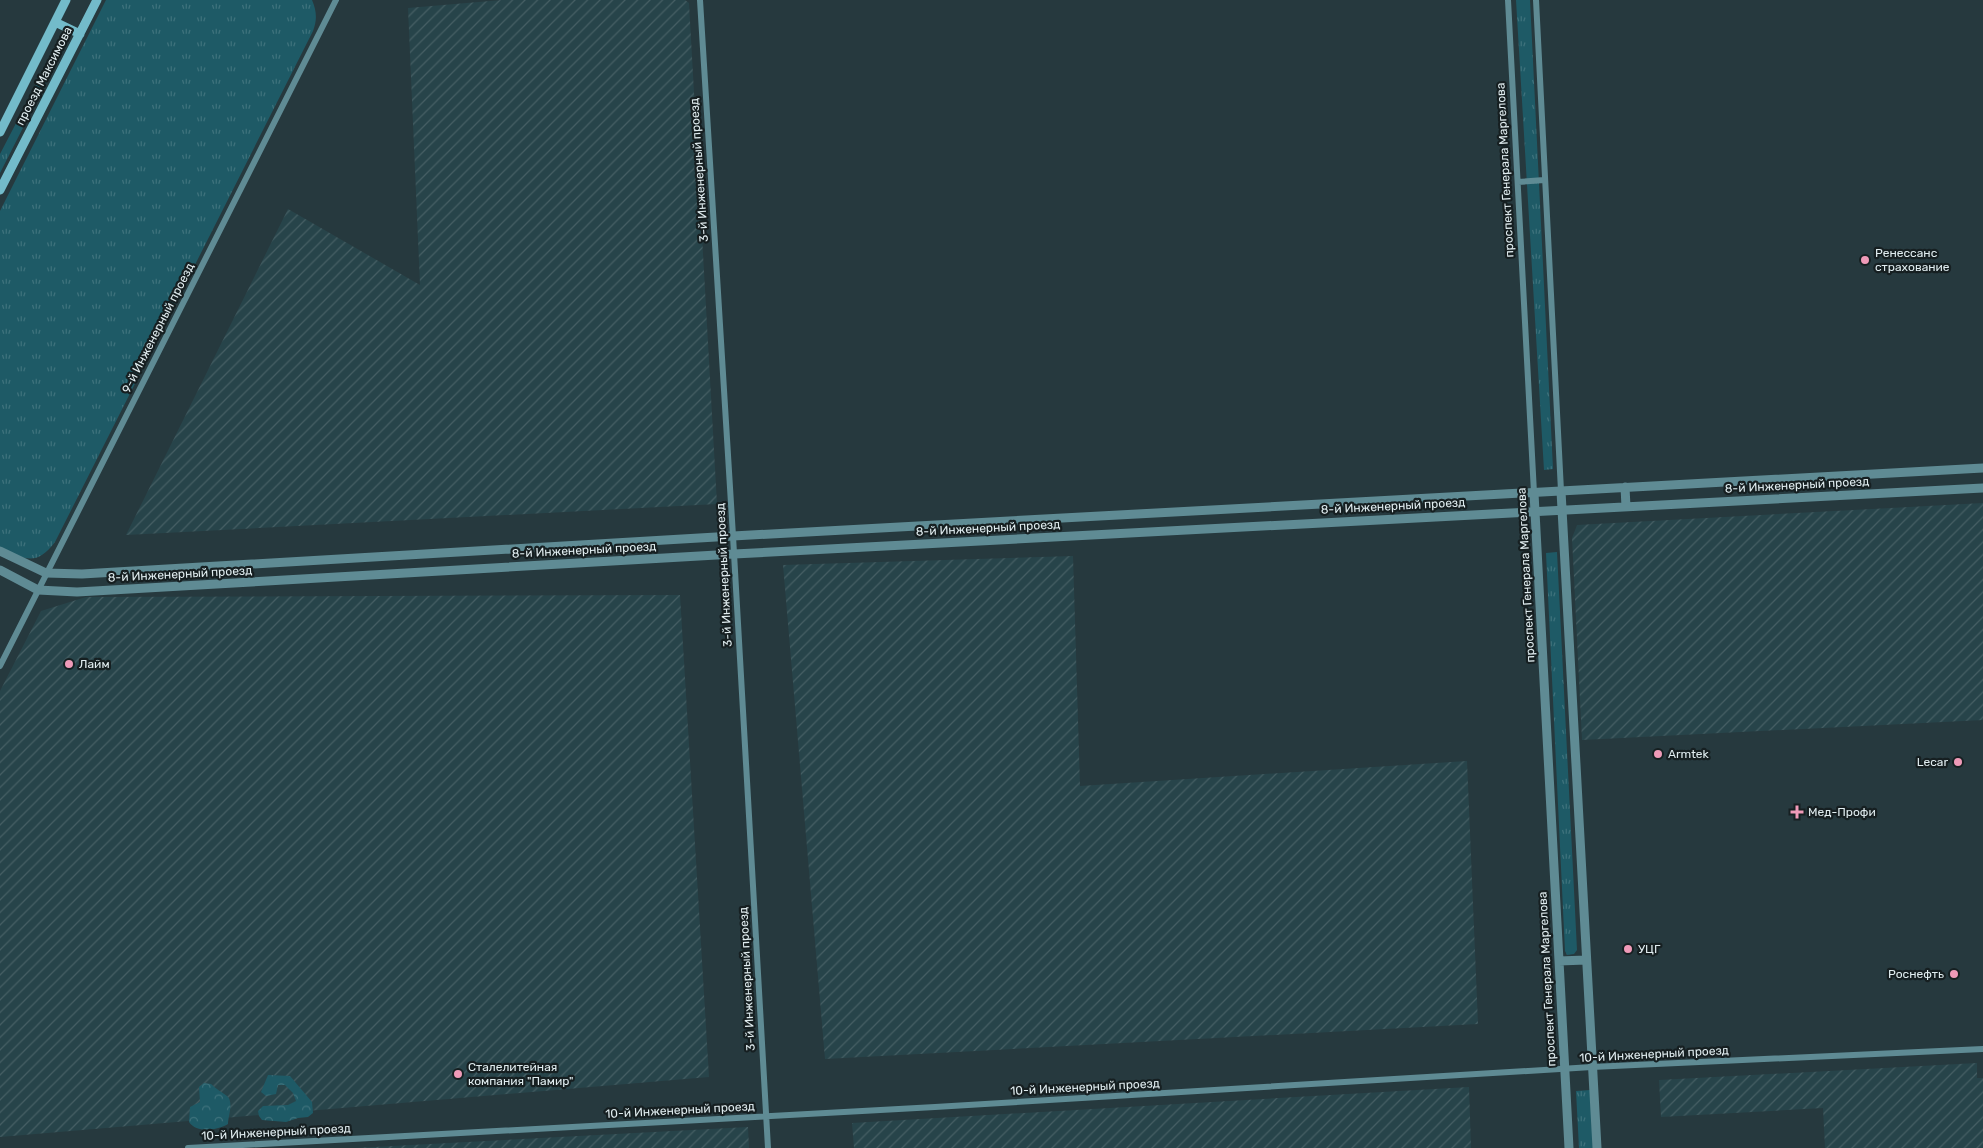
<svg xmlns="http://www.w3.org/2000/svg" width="1983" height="1148" viewBox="0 0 1983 1148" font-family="Rubik,sans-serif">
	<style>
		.industrial { fill: url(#industrial-furrows) }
		.grass { fill: url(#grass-tufts) }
		.forest { fill: url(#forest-crowns) }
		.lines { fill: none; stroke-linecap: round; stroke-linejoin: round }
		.minor { stroke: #5f8b94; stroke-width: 6 }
		.tertiary { stroke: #5f8b94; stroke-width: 9 }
		.secondary { stroke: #73bbca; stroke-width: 9 }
		.poi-dot { fill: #ef9ab8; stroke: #161f21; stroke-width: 2 }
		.labels { text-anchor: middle; stroke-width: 4.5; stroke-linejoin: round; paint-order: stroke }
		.street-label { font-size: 12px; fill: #e1edf0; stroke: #161f21 }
		.poi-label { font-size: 12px; fill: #e1edf0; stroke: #161f21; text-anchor: start }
	</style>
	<defs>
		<pattern id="industrial-furrows" width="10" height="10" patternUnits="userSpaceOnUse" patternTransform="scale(1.25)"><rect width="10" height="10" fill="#27444a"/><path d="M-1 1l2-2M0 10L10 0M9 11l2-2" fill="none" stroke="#465f64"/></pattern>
		<pattern id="grass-tufts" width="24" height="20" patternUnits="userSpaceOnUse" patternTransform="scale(1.25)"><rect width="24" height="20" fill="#1e5a66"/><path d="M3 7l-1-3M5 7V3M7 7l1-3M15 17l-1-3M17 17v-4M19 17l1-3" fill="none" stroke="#3e727c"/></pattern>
		<pattern id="forest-crowns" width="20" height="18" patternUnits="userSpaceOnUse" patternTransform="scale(1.25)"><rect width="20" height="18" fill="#1e5a66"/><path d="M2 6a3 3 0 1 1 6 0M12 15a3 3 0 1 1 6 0" fill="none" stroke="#3e727c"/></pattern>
	</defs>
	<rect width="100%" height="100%" fill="#26393e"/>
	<!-- industrial -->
	<path class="industrial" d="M 502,0 L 685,0 L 689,3 L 717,504 L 126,535 L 288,209 L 420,285 L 408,8 Z
		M 1983,503 L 1983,720 L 1582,740 L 1572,538 L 1577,525 Z
		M 1073,556 L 1080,786 L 1467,761 L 1478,1024 L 825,1059 L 783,565 Z
		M 680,595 L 709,1077 L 0,1137 L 0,691 L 41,611 L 86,597 Z
		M 1977,1063 L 1977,1078 L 1983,1078 L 1983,1148 L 1825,1148 L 1823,1108 L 1661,1117 L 1659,1080 Z
		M 1469,1087 L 1471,1148 L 854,1148 L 852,1123 Z
		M 748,1127 L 749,1148 L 355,1148 Z"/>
	<!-- grass -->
	<path class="grass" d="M 106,0 L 312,0 C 317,12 317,20 313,31 L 55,542 C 36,567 25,559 0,548 L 0,211 Z
		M 1516,0 L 1530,0 L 1553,469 L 1544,470 Z
		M 61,37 L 66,40 L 66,43 L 0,173 L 0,154 Z
		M 1557,552 L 1577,950 L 1574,954 L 1567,955 L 1565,951 L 1546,553 Z
		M 1590,1090 L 1593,1148 L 1579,1148 L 1576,1091 Z"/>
	<!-- forest -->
	<path class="forest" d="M 268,1075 L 290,1076 L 312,1102 L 313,1113 L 308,1117 L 298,1118 L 286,1122 L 262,1120 L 259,1116 L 258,1111 L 263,1106 L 288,1105 L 296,1101 L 293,1093 L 285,1085 L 278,1085 L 276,1094 L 266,1096 L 261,1092 Z
		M 204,1083 L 211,1084 C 216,1089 222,1092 227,1096 C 234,1102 228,1116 228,1124 C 218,1130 197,1134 189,1122 L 190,1107 L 200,1102 L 199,1087 Z"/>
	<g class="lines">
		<!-- minor -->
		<path class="minor" d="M 700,0 L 733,536 L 768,1148
			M 1508,0 L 1534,493
			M 1536,0 L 1561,491
			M 1518,182 L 1544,180
			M 0,666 L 336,0
			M 188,1148 L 935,1107 L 1592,1067 L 1983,1049"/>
		<!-- tertiary -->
		<path class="tertiary" d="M 1625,487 L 1626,507
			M 1561,491 L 1597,1148
			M 1534,493 L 1569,1148
			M 0,551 L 46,573 L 82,574 L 733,536 L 1983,468
			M 0,570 L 38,590 L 77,592 L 734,554 L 1983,488
			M 1559,961 L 1586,960"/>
		<!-- secondary -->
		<path class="secondary" d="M 55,22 L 80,34
			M 0,132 L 66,0
			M 0,190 L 97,0"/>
	</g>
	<!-- markers -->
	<g class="poi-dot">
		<circle cx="1865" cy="260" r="5"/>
		<circle cx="69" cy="664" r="5"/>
		<circle cx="1658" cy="754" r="5"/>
		<circle cx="1958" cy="762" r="5"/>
		<path d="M1794.5 804.5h5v5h5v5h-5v5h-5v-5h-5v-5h5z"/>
		<circle cx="1628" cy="949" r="5"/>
		<circle cx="1954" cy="974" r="5"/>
		<circle cx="458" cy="1074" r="5"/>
	</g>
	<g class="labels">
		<!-- street labels -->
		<g class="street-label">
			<text transform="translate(44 76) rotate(-63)" y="4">проезд Максимова</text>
			<text transform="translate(699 170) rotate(-94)" y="4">3-й Инженерный проезд</text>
			<text transform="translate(1505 170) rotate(-93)" y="4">проспект Генерала Маргелова</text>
			<text transform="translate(158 328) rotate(-63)" y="4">9-й Инженерный проезд</text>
			<text transform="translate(1797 485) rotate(-3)" y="4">8-й Инженерный проезд</text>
			<text transform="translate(1393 506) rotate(-3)" y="4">8-й Инженерный проезд</text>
			<text transform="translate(988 528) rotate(-3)" y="4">8-й Инженерный проезд</text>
			<text transform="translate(584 550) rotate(-3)" y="4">8-й Инженерный проезд</text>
			<text transform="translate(180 574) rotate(-3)" y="4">8-й Инженерный проезд</text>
			<text transform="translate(724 575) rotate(-93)" y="4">3-й Инженерный проезд</text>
			<text transform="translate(1526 575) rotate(-93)" y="4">проспект Генерала Маргелова</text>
			<text transform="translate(747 979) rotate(-93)" y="4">3-й Инженерный проезд</text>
			<text transform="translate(1547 979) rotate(-93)" y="4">проспект Генерала Маргелова</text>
			<text transform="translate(1654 1054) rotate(-3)" y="4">10-й Инженерный проезд</text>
			<text transform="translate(1085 1087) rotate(-3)" y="4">10-й Инженерный проезд</text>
			<text transform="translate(680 1110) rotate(-3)" y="4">10-й Инженерный проезд</text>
			<text transform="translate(276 1132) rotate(-3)" y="4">10-й Инженерный проезд</text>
		</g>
		<!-- poi labels -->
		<g class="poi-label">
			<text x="1875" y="257">Ренессанс<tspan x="1875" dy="14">страхование</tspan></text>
			<text x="79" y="668">Лайм</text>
			<text x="1668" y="758">Armtek</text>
			<text x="1948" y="766" text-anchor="end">Lecar</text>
			<text x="1808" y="816">Мед-Профи</text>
			<text x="1638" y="953">УЦГ</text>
			<text x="1944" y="978" text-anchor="end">Роснефть</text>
			<text x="468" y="1071">Сталелитейная<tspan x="468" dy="14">компания "Памир"</tspan></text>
		</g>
	</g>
</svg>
